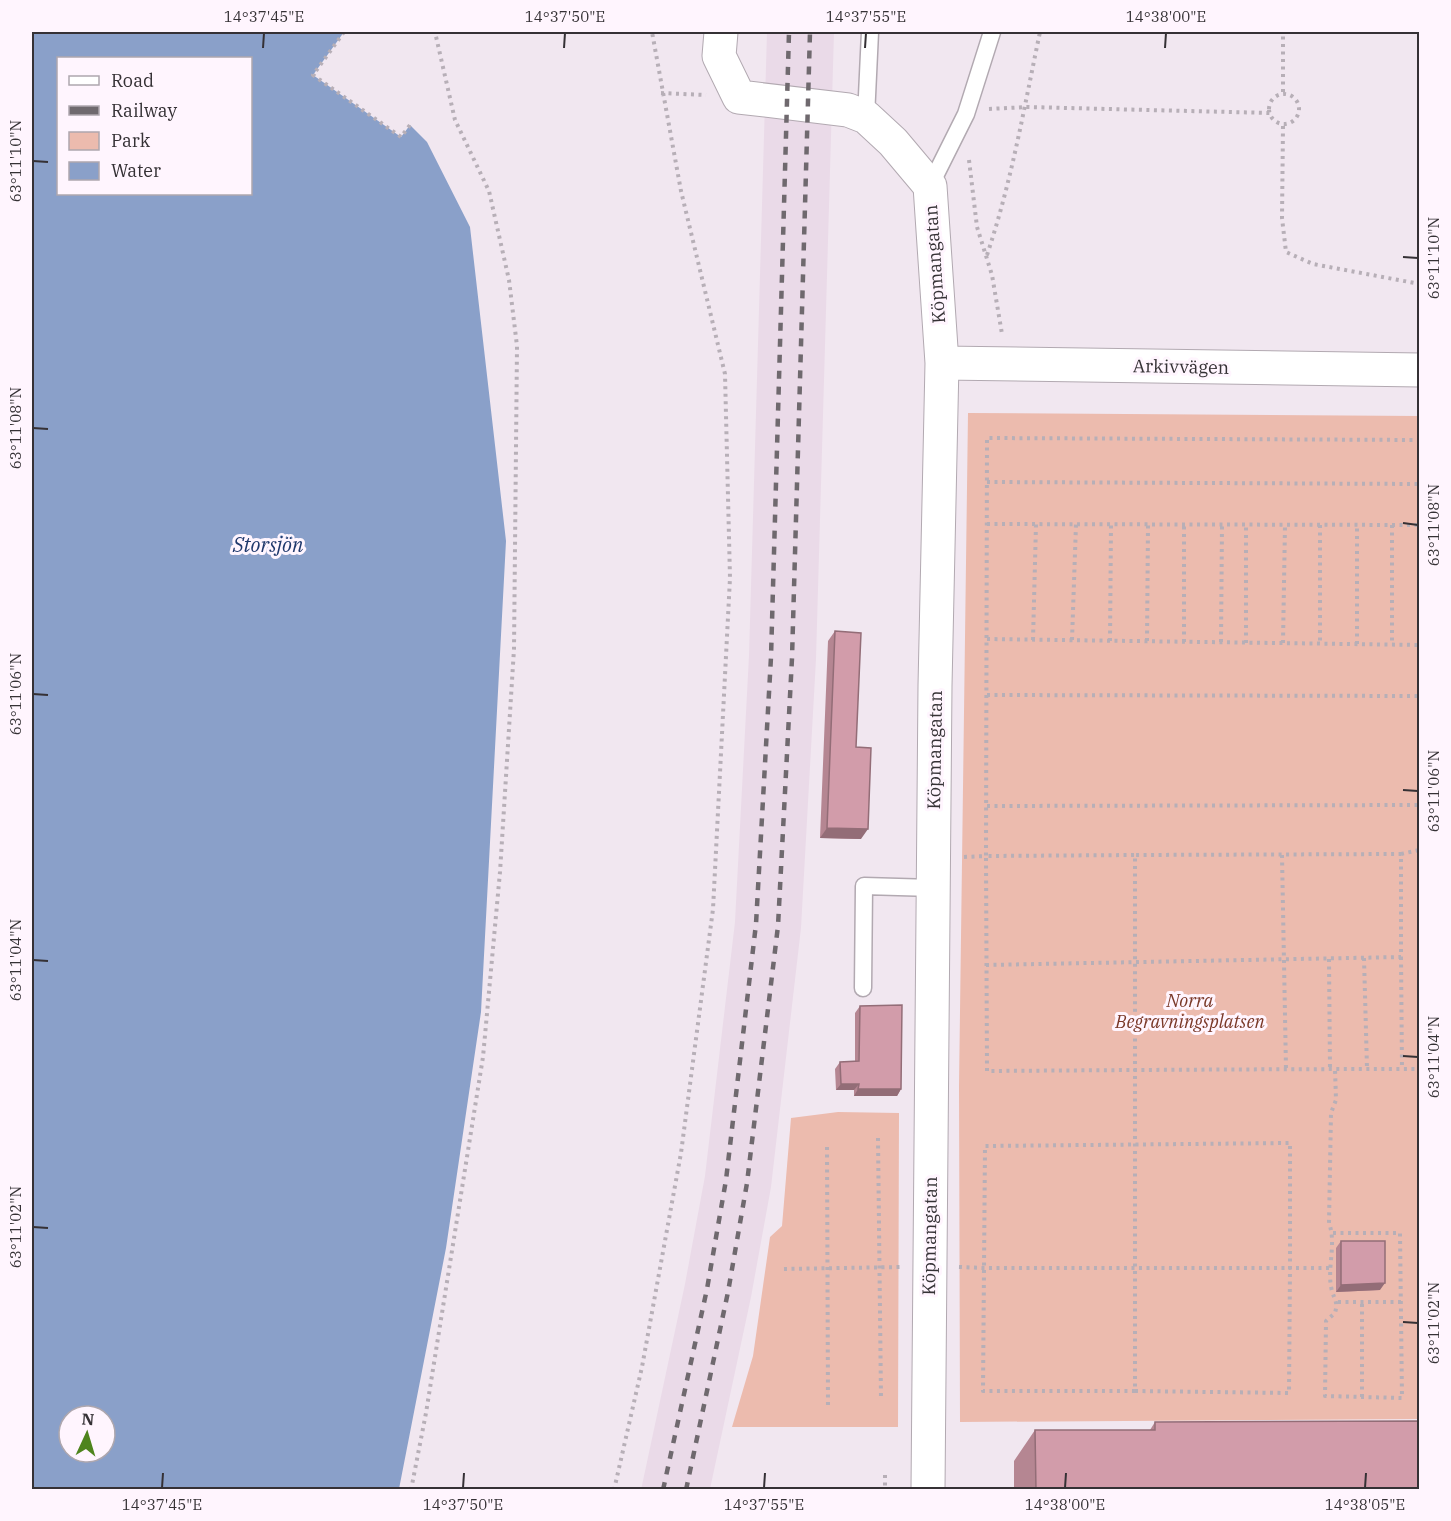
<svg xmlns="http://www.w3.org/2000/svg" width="1451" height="1521" viewBox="0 0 1451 1521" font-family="'IBM Plex Serif',serif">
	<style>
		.built { fill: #eadae8 }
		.green { fill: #ecbbae }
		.water { fill: #8aa0c9; fill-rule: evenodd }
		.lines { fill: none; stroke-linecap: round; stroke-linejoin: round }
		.service-casing { stroke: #b2a9b1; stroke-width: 19 }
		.minor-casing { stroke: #b2a9b1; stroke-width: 35 }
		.path { stroke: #b7afb7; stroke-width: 4; stroke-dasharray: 3 4.5; stroke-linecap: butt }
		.service { stroke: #fff; stroke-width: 16 }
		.minor { stroke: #fff; stroke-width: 33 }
		.rail { stroke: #6f696e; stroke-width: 4.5; stroke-dasharray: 8 8; stroke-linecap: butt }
		.wall { fill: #b58692 }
		.shaded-wall { fill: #936d77 }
		.building { fill: #d29caa; stroke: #936d77; stroke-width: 1.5 }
		.ticks { fill: none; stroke: #353135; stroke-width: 2 }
		.labels { text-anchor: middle; stroke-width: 6; stroke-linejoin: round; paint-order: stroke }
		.street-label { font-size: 18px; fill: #353135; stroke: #fff5fe }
		.park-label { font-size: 18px; font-style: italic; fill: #7a3828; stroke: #fff5fe }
		.water-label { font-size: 20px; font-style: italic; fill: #1f386c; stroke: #fff5fe }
		.neatline { fill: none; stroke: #353135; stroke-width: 2 }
		.ticks-label { font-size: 15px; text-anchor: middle; fill: #353135 }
	</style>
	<rect width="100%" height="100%" fill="#f1e7f0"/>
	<!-- built -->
	<path class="built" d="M 767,32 L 834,32 L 816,659 L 801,928 L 771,1187 L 751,1297 L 710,1489 L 641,1490 L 685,1284 L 705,1176 L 735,922 L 749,656 Z"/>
	<!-- green -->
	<path class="green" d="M 968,413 L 1419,416 L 1419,1419 L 960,1422 L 959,1087 Z
		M 838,1112 L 899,1113 L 898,1427 L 732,1427 L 753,1356 L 770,1237 L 782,1226 L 791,1118 Z"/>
	<!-- water -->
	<path class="water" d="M 32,32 L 344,32 L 313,75 L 401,137 L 410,125 L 427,142 L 470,227 L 506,541 L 481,1012 L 446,1248 L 399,1489 L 32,1489 ZM 58,58 L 250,58 L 250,194 L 58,194 ZM 69,1416 L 105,1416 L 105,1452 L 69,1452 Z"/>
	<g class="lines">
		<defs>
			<path id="service" d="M 866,117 L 870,32
				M 930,186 L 966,114 L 992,32
				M 863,988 L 864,886 L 933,888"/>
			<path id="minor" d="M 721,32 L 719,56 L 739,97 L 848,110 L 866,117 L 893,142 L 930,186 L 942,363 L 935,686 L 928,1490
				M 942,363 L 1420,370"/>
		</defs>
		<!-- service casing -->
		<use href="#service" class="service-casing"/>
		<!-- minor casing -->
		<use href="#minor" class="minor-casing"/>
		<!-- path -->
		<path class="path" d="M 344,32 L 313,75 L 401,137 L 410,125
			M 1283,92 L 1283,32
			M 661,93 L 706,95
			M1269 109a15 15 0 1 1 30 0a15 15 0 1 1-30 0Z
			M 989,109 L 1027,107 L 1270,113
			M 1283,126 L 1282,218 L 1286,252 L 1313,264 L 1420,284
			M 969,160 L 977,227 L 992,275 L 1002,334
			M 987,255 C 1012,180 1024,108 1040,32
			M 987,482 L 1420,484
			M 987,524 L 1420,525
			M 1320,525 L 1320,644
			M 1392,525 L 1392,645
			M 987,639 L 1420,645
			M 1033,640 L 1036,524
			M 1072,640 L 1076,524
			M 1110,641 L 1111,524
			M 1147,641 L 1148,525
			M 1184,642 L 1184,525
			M 1221,642 L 1222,525
			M 1246,643 L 1246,525
			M 1283,643 L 1285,525
			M 1357,644 L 1357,525
			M 987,695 L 1420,696
			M 987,806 L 1420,805
			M 1401,854 L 1419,850 L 1420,738
			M 1282,855 L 1286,1069
			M 964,857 L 986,856 L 987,438 L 1420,440
			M 1401,957 L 1402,1069
			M 1364,958 L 1367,1068
			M 1329,959 L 1330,1069
			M 986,965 L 1401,957 L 1401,854 L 1135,855
			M 878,1138 L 881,1399
			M 827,1147 L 828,1405
			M 1333,1233 L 1400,1233 L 1402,1398 L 1325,1396 L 1326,1321 L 1335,1313 C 1338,1302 1335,1301 1332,1291 C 1326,1269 1337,1245 1329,1223 L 1331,1113 L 1336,1100 L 1335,1069
			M 959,1267 L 984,1268 L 1290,1268 L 1290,1143 L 985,1146 L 983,1391 L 1135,1391 C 1135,1212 1135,1034 1135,855 L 986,856 L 987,1071 C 1131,1070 1275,1069 1420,1069
			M 784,1269 L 901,1267
			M 1338,1302 L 1401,1302
			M 1135,1391 L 1289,1393 L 1290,1268 L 1332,1268
			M 1362,1397 L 1362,1302
			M 885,1475 L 885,1490
			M 411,1490 L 426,1413 L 483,1057 L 500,872 L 514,649 L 517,346 L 509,280 L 489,191 L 455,120 L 435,32
			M 614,1490 L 642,1367 L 681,1153 L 713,909 L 730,578 L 725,374 L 681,191 L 652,32"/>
		<!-- service -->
		<use href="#service" class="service"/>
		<!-- minor -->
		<use href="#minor" class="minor"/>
		<!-- rail -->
		<path class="rail" d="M 663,1490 L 707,1289 L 726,1180 L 756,924 L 771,657 L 789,32
			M 686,1490 L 728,1292 L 747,1183 L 778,926 L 792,658 L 810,32"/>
	</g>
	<!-- wall -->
	<path class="wall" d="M 835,631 L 856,747 L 861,839 L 820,838 L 828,641 Z
		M 860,1006 L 901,1089 L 897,1096 L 854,1096 L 854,1090 L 836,1090 L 835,1069 L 840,1062 L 855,1062 L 855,1013 Z
		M 1341,1241 L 1380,1290 L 1336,1292 L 1336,1248 Z
		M 1155,1422 L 1419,1490 L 1014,1490 L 1014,1461 L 1035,1430 L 1150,1430 Z"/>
	<!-- shaded-wall -->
	<path class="shaded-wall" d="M 827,828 L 868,829 L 861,839 L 820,838 Z
		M 841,1084 L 859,1084 L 854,1090 L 836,1090 Z
		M 858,1089 L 901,1089 L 897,1096 L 854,1096 Z
		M 1385,1283 L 1380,1290 L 1336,1292 L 1341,1285 Z"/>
	<!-- building -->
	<path class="building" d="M 835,631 L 861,633 L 856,747 L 871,748 L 868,829 L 827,828 Z
		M 902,1005 L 901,1089 L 858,1089 L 859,1084 L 841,1084 L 840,1062 L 859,1061 L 860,1006 Z
		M 1341,1241 L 1385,1241 L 1385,1283 L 1341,1285 Z
		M 1419,1421 L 1419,1490 L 1036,1490 L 1035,1430 L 1155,1430 L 1155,1422 Z"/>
	<!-- ticks -->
	<path class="ticks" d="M 263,48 L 264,33M 564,48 L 565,33M 865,48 L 866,33M 1165,48 L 1166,33M 33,161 L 48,162M 1403,257 L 1418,258M 33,428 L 48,429M 1403,523 L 1418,525M 33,694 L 48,695M 1403,790 L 1418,791M 33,960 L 48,961M 1403,1056 L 1418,1057M 33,1227 L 48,1228M 1403,1322 L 1418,1323M 162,1488 L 163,1473M 463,1488 L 464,1473M 764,1488 L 765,1473M 1065,1488 L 1066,1473M 1365,1488 L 1366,1473"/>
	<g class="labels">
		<!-- street labels -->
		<g class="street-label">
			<text transform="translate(935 264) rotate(-94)" y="6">Köpmangatan</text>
			<text transform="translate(1181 367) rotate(1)" y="6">Arkivvägen</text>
			<text transform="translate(935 750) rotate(-89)" y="6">Köpmangatan</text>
			<text transform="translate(930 1236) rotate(-89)" y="6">Köpmangatan</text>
		</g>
		<!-- park labels -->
		<g class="park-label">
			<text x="1190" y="1007">Norra<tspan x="1190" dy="21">Begravningsplatsen</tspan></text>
		</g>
		<!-- water labels -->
		<g class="water-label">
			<text x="268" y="552">Storsjön</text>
		</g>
	</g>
	<!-- border -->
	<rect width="1451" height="1521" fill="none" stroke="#fff5fe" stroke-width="66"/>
	<!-- legend -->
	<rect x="57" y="57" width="195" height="138" fill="#fff5fe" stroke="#aea7ae" stroke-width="1.5"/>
	<rect x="69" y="76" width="30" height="9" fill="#ffffff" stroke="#aea7ae" stroke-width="1.5"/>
	<text x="111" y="87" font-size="18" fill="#353135">Road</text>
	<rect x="69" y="106" width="30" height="9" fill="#6f696e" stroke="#aea7ae" stroke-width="1.5"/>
	<text x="111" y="117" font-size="18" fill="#353135">Railway</text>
	<rect x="69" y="132" width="30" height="18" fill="#ecbbae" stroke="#aea7ae" stroke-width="1.5"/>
	<text x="111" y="147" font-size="18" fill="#353135">Park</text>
	<rect x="69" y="162" width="30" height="18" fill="#8aa0c9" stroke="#aea7ae" stroke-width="1.5"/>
	<text x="111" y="177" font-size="18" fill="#353135">Water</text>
	<!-- north arrow -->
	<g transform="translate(87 1434) rotate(4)"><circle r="28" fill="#fff5fe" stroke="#aea7ae" stroke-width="1.5"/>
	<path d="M0-4.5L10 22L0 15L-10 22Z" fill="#4e841d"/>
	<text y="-9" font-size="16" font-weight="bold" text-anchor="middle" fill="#353135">N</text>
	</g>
	<rect x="33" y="33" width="1385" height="1455" class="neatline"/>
	<g class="ticks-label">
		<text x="264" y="22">14°37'45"E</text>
		<text x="565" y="22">14°37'50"E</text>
		<text x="866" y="22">14°37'55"E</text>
		<text x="1166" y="22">14°38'00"E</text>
		<text transform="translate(16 161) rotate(-90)" y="5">63°11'10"N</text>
		<text transform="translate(1434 258) rotate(-90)" y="5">63°11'10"N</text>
		<text transform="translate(16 428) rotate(-90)" y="5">63°11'08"N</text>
		<text transform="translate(1434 525) rotate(-90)" y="5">63°11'08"N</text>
		<text transform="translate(16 694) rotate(-90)" y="5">63°11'06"N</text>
		<text transform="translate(1434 791) rotate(-90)" y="5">63°11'06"N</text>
		<text transform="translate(16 960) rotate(-90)" y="5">63°11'04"N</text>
		<text transform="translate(1434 1057) rotate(-90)" y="5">63°11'04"N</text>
		<text transform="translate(16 1227) rotate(-90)" y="5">63°11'02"N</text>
		<text transform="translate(1434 1323) rotate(-90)" y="5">63°11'02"N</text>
		<text x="162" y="1510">14°37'45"E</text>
		<text x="463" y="1510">14°37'50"E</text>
		<text x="764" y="1510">14°37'55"E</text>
		<text x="1065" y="1510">14°38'00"E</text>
		<text x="1365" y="1510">14°38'05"E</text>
	</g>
</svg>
